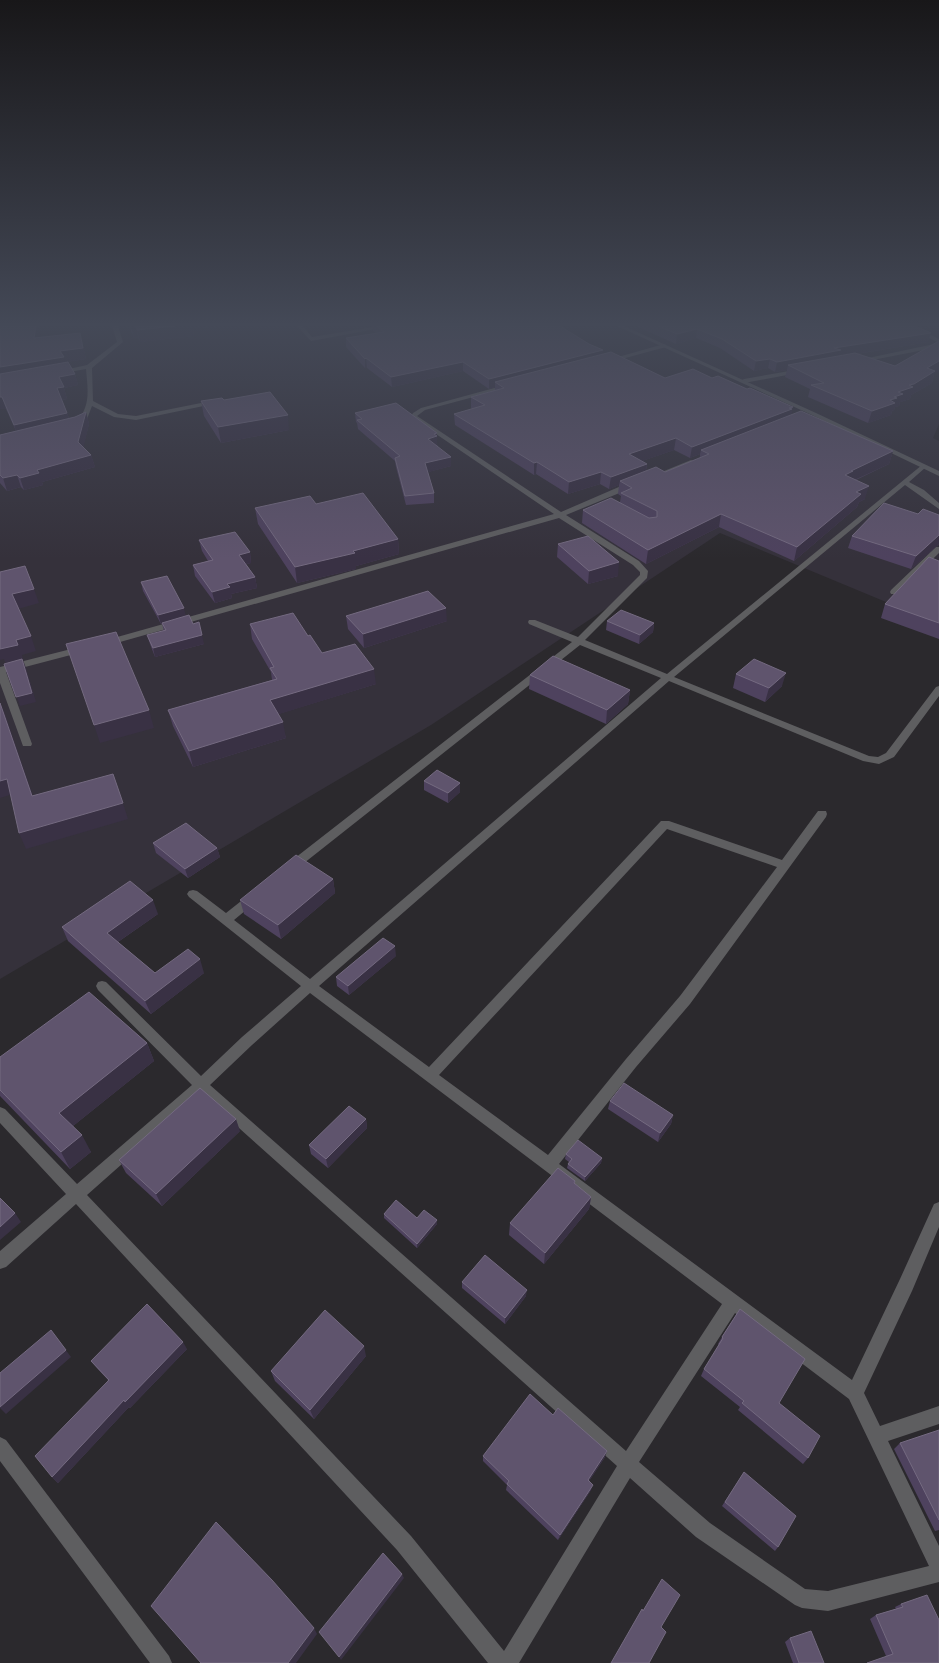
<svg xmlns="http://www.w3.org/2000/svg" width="939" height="1663" viewBox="0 0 939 1663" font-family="Roboto,sans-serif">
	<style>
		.built { fill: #35313b }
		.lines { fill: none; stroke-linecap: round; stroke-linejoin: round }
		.minor { fill: #5e5e60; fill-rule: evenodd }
		.tertiary { fill: #5e5e60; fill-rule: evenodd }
		.wall { fill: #4e425e; fill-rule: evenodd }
		.shaded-wall { fill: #393144 }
		.building { fill: #5f546d; stroke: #746a80 }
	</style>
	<rect width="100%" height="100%" fill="#2b292d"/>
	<!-- built -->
	<path class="built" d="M 0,326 L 939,326 L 939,424 L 933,438 L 939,441 L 939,624 L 720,533 L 431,725 L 0,979 Z"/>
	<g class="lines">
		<!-- minor -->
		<path class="minor" d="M 112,326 L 118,326 L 123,342 L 92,368 L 93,401 L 118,414 L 136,416 L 216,400 L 219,402 L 218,403 L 136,420 L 114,417 L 92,406 L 87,419 L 80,425 L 76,425 L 75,424 C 91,406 88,392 86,369 L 58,374 L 55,372 L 87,365 L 117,342 Z
			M 297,326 L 303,326 L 312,337 L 379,326 L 392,326 L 311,341 Z
			M 906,326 L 913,326 L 939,339 L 939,343 Z
			M 939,343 L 939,347 L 857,363 L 854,361 Z
			M 664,344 L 666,345 L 666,347 L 607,363 L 604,361 Z
			M 801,369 L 803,370 L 803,372 L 744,383 L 741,381 L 744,379 Z
			M 509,384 L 512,386 L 511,387 L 425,410 L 417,416 L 561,512 L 628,483 L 634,483 L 634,487 L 566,515 L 639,561 L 648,571 L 647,578 L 585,640 L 667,674 L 922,465 L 926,465 L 926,467 L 909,482 L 924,490 L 939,503 L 939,509 L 905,485 L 674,677 L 869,756 L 878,757 L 886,753 L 936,687 L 939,686 L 939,696 L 894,757 L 879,764 L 863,761 L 669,681 L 319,986 L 429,1067 L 661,821 L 669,821 L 782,860 L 818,811 L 826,811 L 827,814 L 826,817 L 690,1004 L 636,1067 L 559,1164 L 852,1380 L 900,1279 L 934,1204 L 939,1202 L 939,1227 L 912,1291 L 864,1393 L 880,1426 L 939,1406 L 939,1424 L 888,1441 L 939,1546 L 939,1582 L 828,1611 L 802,1608 L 795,1605 L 696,1537 L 630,1478 L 519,1663 L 488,1663 L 397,1550 L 76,1204 L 6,1267 L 0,1269 L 0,1251 L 66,1194 L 0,1123 L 0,1107 L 5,1109 L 77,1184 L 192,1085 L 98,990 L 96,986 L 98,982 L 102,981 L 106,982 L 201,1076 L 242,1037 L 301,986 L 189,897 L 187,894 L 189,891 L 193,890 L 197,891 L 226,913 L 250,894 L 254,893 L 258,894 L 260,897 L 258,900 L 234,920 L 310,979 L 661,678 L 580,645 L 294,871 L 290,872 L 286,871 L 284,868 L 286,865 L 572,642 L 529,624 L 528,622 L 529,620 L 535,620 L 578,637 L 640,575 L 640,572 L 633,565 L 559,518 L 106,646 L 102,643 L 103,641 L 554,514 L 411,417 L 413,413 L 421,408 ZM 667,829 L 777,867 L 680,996 L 626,1059 L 548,1155 L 439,1075 ZM 310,993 L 722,1304 L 626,1451 L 210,1085 L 252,1045 ZM 201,1094 L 617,1466 L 504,1651 L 411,1536 L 87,1195 ZM 735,1313 L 849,1399 L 929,1566 L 828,1591 L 805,1589 L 710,1523 L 639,1462 Z
			M 691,460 L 695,462 L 693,463 L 654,480 L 648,480 L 647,478 Z
			M 936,547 L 939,547 L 939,553 L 897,594 L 891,594 L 890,592 L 891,590 Z
			M 83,646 L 88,649 L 86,651 L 6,672 L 32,744 L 31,746 L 23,746 L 0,683 L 0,667 Z
			M 0,1437 L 6,1440 L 169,1656 L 172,1663 L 150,1663 L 0,1461 Z"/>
		<!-- tertiary -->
		<path class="tertiary" d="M 617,326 L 624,326 L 816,413 L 939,471 L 939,476 L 812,415 Z"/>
	</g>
	<!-- wall -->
	<path class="wall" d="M 0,326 L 39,338 L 80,333 L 86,359 L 66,362 L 75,374 L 78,385 L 64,388 L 67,399 L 62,400 L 69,418 L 75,417 L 86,412 L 89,424 L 83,447 L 91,455 L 95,467 L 42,482 L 43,485 L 24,490 L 21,487 L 7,491 L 0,483 L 0,435 L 16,431 L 6,409 L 0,409 Z
		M 129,326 L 221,326 L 193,329 L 194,336 L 140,342 L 138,337 L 134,338 Z
		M 368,326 L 560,326 L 589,344 L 603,350 L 602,354 L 665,378 L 791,415 L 893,451 L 889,464 L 856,480 L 865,499 L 859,502 L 857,507 L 794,561 L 719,527 L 646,564 L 582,523 L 583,510 L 620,502 L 621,496 L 618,494 L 619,485 L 609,489 L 600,484 L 568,494 L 536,474 L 534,475 L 455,425 L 454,414 L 472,409 L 471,408 L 471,397 L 495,390 L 495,387 L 489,389 L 463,371 L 392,387 L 367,368 L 365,368 L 346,347 L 346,338 L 376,333 L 373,331 L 373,326 ZM 674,450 L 690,458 L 700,454 L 700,458 L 665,472 L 646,471 L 647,464 L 642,461 Z
		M 636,326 L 915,326 L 928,342 L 857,354 L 895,366 L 934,374 L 932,383 L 911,395 L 910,399 L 900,402 L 899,406 L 895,407 L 894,410 L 892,411 L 891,415 L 868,423 L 808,397 L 810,389 L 785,377 L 787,370 L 775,372 L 768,368 L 754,371 L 720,348 L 696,338 L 676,344 Z
		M 224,400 L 289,430 L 221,443 L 204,416 L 201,401 Z
		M 355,413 L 437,436 L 437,445 L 451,466 L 428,472 L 434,493 L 434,503 L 406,505 L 396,467 L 395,461 L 358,429 L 357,423 L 356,422 Z
		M 316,504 L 398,539 L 399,554 L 356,566 L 356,569 L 297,583 L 258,524 L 255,508 Z
		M 918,514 L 939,515 L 939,544 L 911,569 L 848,548 L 852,536 Z
		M 199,540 L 250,552 L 251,563 L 246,564 L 255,577 L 257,588 L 231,594 L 232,598 L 215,603 L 195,576 L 193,565 L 208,561 L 202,551 Z
		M 558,544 L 618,576 L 588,584 L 557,557 Z
		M 939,561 L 939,639 L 881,618 L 885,604 Z
		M 141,582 L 186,616 L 204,644 L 155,657 L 150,644 L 147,635 L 164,631 L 162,624 L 161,624 L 143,591 Z
		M 346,616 L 447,621 L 364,648 L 348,629 Z
		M 607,621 L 654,623 L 653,632 L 639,644 L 606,630 Z
		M 250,624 L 308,636 L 322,653 L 376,684 L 278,714 L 286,738 L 193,767 L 173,726 L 168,710 L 272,680 L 271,672 L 252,639 Z
		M 736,674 L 782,686 L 765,702 L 733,688 Z
		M 530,675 L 630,690 L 628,704 L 606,724 L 529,689 Z
		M 424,781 L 460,792 L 448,803 L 424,790 Z
		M 153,843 L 217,848 L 220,857 L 188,878 L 156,853 Z
		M 333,879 L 335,893 L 281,939 L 244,914 L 240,900 Z
		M 158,914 L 118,942 L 155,973 L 204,973 L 151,1014 L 68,941 L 62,927 Z
		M 396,956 L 349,995 L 337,986 L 336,977 Z
		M 147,1043 L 154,1061 L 73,1126 L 91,1152 L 70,1169 L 0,1096 L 0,1057 Z
		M 610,1101 L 673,1115 L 671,1124 L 658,1142 L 608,1109 Z
		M 366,1119 L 367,1128 L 328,1168 L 311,1154 L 309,1145 Z
		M 240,1131 L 162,1206 L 126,1173 L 119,1160 Z
		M 566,1154 L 602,1158 L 601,1163 L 585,1181 L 567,1168 L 568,1164 L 569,1162 L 565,1159 Z
		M 575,1181 L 575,1184 L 591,1197 L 589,1209 L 544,1264 L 509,1235 L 510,1223 Z
		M 384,1214 L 437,1220 L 437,1224 L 417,1248 L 384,1218 Z
		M 462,1282 L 526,1296 L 505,1324 L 462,1288 Z
		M 740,1309 L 779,1403 L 808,1458 L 803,1464 L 738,1410 L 740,1407 L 701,1376 L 704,1369 L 719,1345 L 718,1344 L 722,1337 Z
		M 187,1349 L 130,1408 L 129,1407 L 58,1483 L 52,1477 L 108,1380 L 97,1368 L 91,1361 Z
		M 366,1356 L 314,1419 L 275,1381 L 271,1371 Z
		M 553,1415 L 605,1457 L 589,1481 L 591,1490 L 558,1540 L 506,1490 L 507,1485 L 483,1461 L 483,1456 Z
		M 939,1430 L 939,1530 L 935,1531 L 894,1449 L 900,1443 Z
		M 744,1472 L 778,1547 L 775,1551 L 722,1506 Z
		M 901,1604 L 939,1663 L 886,1656 L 870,1619 L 876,1615 L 896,1609 L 895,1607 Z
		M 790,1638 L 824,1663 L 793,1663 L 785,1642 Z"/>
	<!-- shaded-wall -->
	<path class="shaded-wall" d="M 36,326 L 40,326 L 38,349 L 34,338 Z
		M 131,326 L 136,326 L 138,337 L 134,338 Z
		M 175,326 L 221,326 L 193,329 L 194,336 L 140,342 L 137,330 Z
		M 697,329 L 696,338 L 676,344 L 677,334 Z
		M 80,333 L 86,359 L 66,362 L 67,368 L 0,378 L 0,367 L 60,351 Z
		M 931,333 L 928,342 L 788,365 L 787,370 L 775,372 L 777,362 L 834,348 Z
		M 603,350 L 602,359 L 495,382 L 495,387 L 489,389 L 489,379 Z
		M 366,358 L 367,368 L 365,368 L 365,359 Z
		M 770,359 L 768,368 L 754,371 L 756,361 Z
		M 939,361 L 939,371 L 934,374 L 932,383 L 911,395 L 910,399 L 900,402 L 899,406 L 895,407 L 894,410 L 892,411 L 891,415 L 868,423 L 872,411 L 890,400 L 898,392 L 927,368 Z
		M 463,362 L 463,371 L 392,387 L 391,377 Z
		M 75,374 L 78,385 L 64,388 L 67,399 L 61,400 L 57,388 L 59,377 Z
		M 0,397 L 2,397 L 6,409 L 0,409 Z
		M 793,407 L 791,418 L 701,450 L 700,454 L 690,458 L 692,447 Z
		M 86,412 L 89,424 L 82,454 L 78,442 Z
		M 67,413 L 71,424 L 18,437 L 14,425 Z
		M 288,415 L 289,430 L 221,443 L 218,427 Z
		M 437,433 L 437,445 L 428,448 L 428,439 L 434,434 Z
		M 676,438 L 674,450 L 628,466 L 629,454 Z
		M 893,451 L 889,464 L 850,482 L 845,475 L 851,471 Z
		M 91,455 L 95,467 L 42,482 L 43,485 L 24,490 L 20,478 L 37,470 Z
		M 451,457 L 451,466 L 425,473 L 425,463 Z
		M 537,462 L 536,474 L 534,475 L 534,463 Z
		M 647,464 L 645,475 L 620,481 L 619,485 L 609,489 L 611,477 Z
		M 601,472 L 600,484 L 568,494 L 569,482 Z
		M 17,475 L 21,487 L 7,491 L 3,478 Z
		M 869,486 L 865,499 L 859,502 L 857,507 L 794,561 L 797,547 L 856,492 Z
		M 721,514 L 719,527 L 646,564 L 648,550 Z
		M 939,535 L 939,544 L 911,569 L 916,556 Z
		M 398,539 L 399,554 L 356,566 L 356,569 L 297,583 L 295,567 Z
		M 250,552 L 251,563 L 241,565 L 239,555 Z
		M 619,562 L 618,576 L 588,584 L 589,571 Z
		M 255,577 L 257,588 L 231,594 L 232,598 L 215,603 L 212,592 L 227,584 Z
		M 34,589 L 39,603 L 18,609 L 12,594 Z
		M 184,608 L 186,617 L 161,624 L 158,615 Z
		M 446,608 L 447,621 L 364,648 L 363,634 Z
		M 654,623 L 653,632 L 639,644 L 640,635 Z
		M 202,635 L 204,644 L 155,657 L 153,648 Z
		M 31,636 L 36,651 L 22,655 L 23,659 L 23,660 L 26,668 L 36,702 L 20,706 L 4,659 L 0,660 L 0,648 L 16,640 Z
		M 374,669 L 376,684 L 273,716 L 270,700 Z
		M 786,673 L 782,686 L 765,702 L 769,688 Z
		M 630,690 L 628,704 L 606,724 L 607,710 Z
		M 0,702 L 5,714 L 38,811 L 32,796 Z
		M 149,710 L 154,728 L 100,743 L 94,725 Z
		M 283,722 L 286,738 L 193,767 L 189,751 Z
		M 7,779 L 13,794 L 0,798 L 0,781 Z
		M 460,783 L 460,792 L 448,803 L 448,793 Z
		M 123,803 L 128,819 L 26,849 L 19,833 Z
		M 217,848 L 220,857 L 188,878 L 185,869 Z
		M 333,879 L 335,893 L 281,939 L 278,925 Z
		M 153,900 L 158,914 L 112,946 L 107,933 Z
		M 395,946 L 396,956 L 349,995 L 348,986 Z
		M 200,959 L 204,973 L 151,1014 L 145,1001 Z
		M 147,1043 L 154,1061 L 68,1130 L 59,1113 Z
		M 673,1115 L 671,1124 L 658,1142 L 660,1133 Z
		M 236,1119 L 240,1131 L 162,1206 L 156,1194 Z
		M 366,1119 L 367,1128 L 328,1168 L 326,1159 Z
		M 82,1135 L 91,1152 L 70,1169 L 61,1152 Z
		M 602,1158 L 601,1163 L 585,1181 L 585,1177 Z
		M 591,1197 L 589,1209 L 544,1264 L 545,1253 Z
		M 15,1213 L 21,1222 L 0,1240 L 0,1227 Z
		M 437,1220 L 437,1224 L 417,1248 L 417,1244 Z
		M 527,1290 L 526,1296 L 505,1324 L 505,1318 Z
		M 51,1330 L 71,1357 L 6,1414 L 0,1408 L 0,1407 Z
		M 183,1342 L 187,1349 L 130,1408 L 125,1402 Z
		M 364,1346 L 366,1356 L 314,1419 L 310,1410 Z
		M 124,1400 L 129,1407 L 58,1483 L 52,1477 Z
		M 607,1451 L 605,1457 L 586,1486 L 588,1480 Z
		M 593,1485 L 591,1490 L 558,1540 L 560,1535 Z
		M 402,1574 L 404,1578 L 341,1660 L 339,1657 Z
		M 314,1628 L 317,1634 L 296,1663 L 288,1663 Z"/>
	<!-- building -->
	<path class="building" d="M 0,326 L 36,326 L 34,338 L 80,333 L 83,348 L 60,351 L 64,357 L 0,367 Z
		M 136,326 L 175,326 L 137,330 Z
		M 377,326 L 560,326 L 589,344 L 603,350 L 489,379 L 463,362 L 391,377 L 366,358 L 365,359 L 346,338 L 384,332 Z
		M 658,326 L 915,326 L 931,333 L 834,348 L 841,350 L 777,362 L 770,359 L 756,361 L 722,339 L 697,329 L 677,334 Z
		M 939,341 L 939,361 L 927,368 L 935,371 L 914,384 L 909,385 L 913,387 L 898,392 L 903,394 L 894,397 L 897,398 L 890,400 L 895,403 L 872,411 L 811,385 L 824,383 L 788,365 L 855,353 L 895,366 Z
		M 611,352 L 665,378 L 693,369 L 712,378 L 718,376 L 747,389 L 750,388 L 793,407 L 789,408 L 792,409 L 692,447 L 676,438 L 629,454 L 647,464 L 611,477 L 601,472 L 569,482 L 537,462 L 534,463 L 454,414 L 485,405 L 471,397 L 504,388 L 495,382 Z
		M 68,362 L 75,374 L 59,377 L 64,387 L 57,388 L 67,413 L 14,425 L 2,397 L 0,397 L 0,374 Z
		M 270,392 L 288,415 L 218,427 L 201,401 L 222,398 L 224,400 Z
		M 396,403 L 437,433 L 434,434 L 437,436 L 428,439 L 451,457 L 425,463 L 434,493 L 405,496 L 395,458 L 400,456 L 357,420 L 362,419 L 355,413 Z
		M 801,411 L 893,451 L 851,471 L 853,471 L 845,475 L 869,486 L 856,492 L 861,494 L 797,547 L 721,514 L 648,550 L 583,510 L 611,498 L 649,518 L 657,517 L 657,511 L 621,493 L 632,488 L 620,481 L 656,467 L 665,472 L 709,454 L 701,450 Z
		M 86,412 L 78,442 L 91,455 L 37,470 L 39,473 L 20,478 L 17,475 L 3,478 L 0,475 L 0,435 L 75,417 Z
		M 363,493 L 398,539 L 353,551 L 355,553 L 295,567 L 255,508 L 310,496 L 316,504 Z
		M 884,503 L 918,514 L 923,509 L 939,515 L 939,535 L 916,556 L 852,536 Z
		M 235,532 L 250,552 L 239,555 L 255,577 L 227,584 L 230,587 L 212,592 L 193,565 L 213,560 L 199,540 Z
		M 588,536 L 619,562 L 589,571 L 558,544 Z
		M 929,557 L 939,561 L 939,623 L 885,604 Z
		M 25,566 L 34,589 L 12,594 L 31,636 L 16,640 L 18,645 L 0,649 L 0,572 Z
		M 167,576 L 184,608 L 158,615 L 141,582 Z
		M 428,591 L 446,608 L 363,634 L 346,616 Z
		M 621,610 L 654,623 L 640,635 L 607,621 Z
		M 293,613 L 308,636 L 310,635 L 322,653 L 355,644 L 374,669 L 270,700 L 283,722 L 189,751 L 168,710 L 277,679 L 270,668 L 274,667 L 250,624 Z
		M 189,615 L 193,624 L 199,622 L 202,635 L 153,648 L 147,635 L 166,630 L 162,623 Z
		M 116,632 L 149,710 L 94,725 L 66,644 Z
		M 553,656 L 630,690 L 607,710 L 530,675 Z
		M 22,659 L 32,693 L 16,697 L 4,664 Z
		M 754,659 L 786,673 L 769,688 L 736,674 Z
		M 0,703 L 32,796 L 113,774 L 123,803 L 19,833 L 7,779 L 0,781 Z
		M 437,770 L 460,783 L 448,793 L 424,781 Z
		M 186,823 L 217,848 L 185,869 L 153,843 Z
		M 296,855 L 333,879 L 278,925 L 240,900 Z
		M 130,881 L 153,900 L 107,933 L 155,973 L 188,949 L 200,959 L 145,1001 L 62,927 Z
		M 383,938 L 395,946 L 348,986 L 336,977 Z
		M 89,992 L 147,1043 L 59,1113 L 82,1135 L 61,1152 L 0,1090 L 0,1057 Z
		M 624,1083 L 673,1115 L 660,1133 L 610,1101 Z
		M 200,1088 L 236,1119 L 156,1194 L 119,1160 Z
		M 349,1106 L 366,1119 L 326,1159 L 309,1145 Z
		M 578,1140 L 602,1158 L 585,1177 L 568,1164 L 572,1159 L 566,1154 Z
		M 558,1168 L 575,1181 L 574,1183 L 591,1197 L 545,1253 L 510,1223 Z
		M 0,1198 L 15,1213 L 0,1227 Z
		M 396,1200 L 417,1218 L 424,1210 L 437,1220 L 417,1244 L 384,1214 Z
		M 485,1255 L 527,1290 L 505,1318 L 462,1282 Z
		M 147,1304 L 183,1342 L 125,1402 L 124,1400 L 52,1477 L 35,1456 L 109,1380 L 91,1361 Z
		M 740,1309 L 805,1359 L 779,1403 L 820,1436 L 808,1458 L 742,1403 L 744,1401 L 704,1369 L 723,1338 L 722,1337 Z
		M 325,1310 L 364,1346 L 310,1410 L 271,1371 Z
		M 51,1330 L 66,1350 L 0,1407 L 0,1373 Z
		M 530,1394 L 553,1415 L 558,1408 L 607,1451 L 588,1480 L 593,1485 L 560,1535 L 507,1484 L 509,1481 L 483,1456 Z
		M 939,1430 L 939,1520 L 900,1443 Z
		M 744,1472 L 796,1516 L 778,1547 L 725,1502 Z
		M 216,1522 L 272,1580 L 314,1628 L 288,1663 L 201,1663 L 151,1606 Z
		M 383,1553 L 402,1574 L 339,1657 L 319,1632 Z
		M 662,1579 L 680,1595 L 661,1627 L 666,1632 L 649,1663 L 611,1663 L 642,1609 L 643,1611 Z
		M 927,1595 L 939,1620 L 939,1663 L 867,1663 L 893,1654 L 876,1615 L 903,1607 L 901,1604 Z
		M 811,1631 L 824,1663 L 799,1663 L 790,1638 Z"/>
	<!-- sky -->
	<linearGradient id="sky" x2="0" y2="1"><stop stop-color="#181719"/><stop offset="0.58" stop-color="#444957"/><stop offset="1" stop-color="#444957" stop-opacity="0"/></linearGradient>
	<rect width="939" height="559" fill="url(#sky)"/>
</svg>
